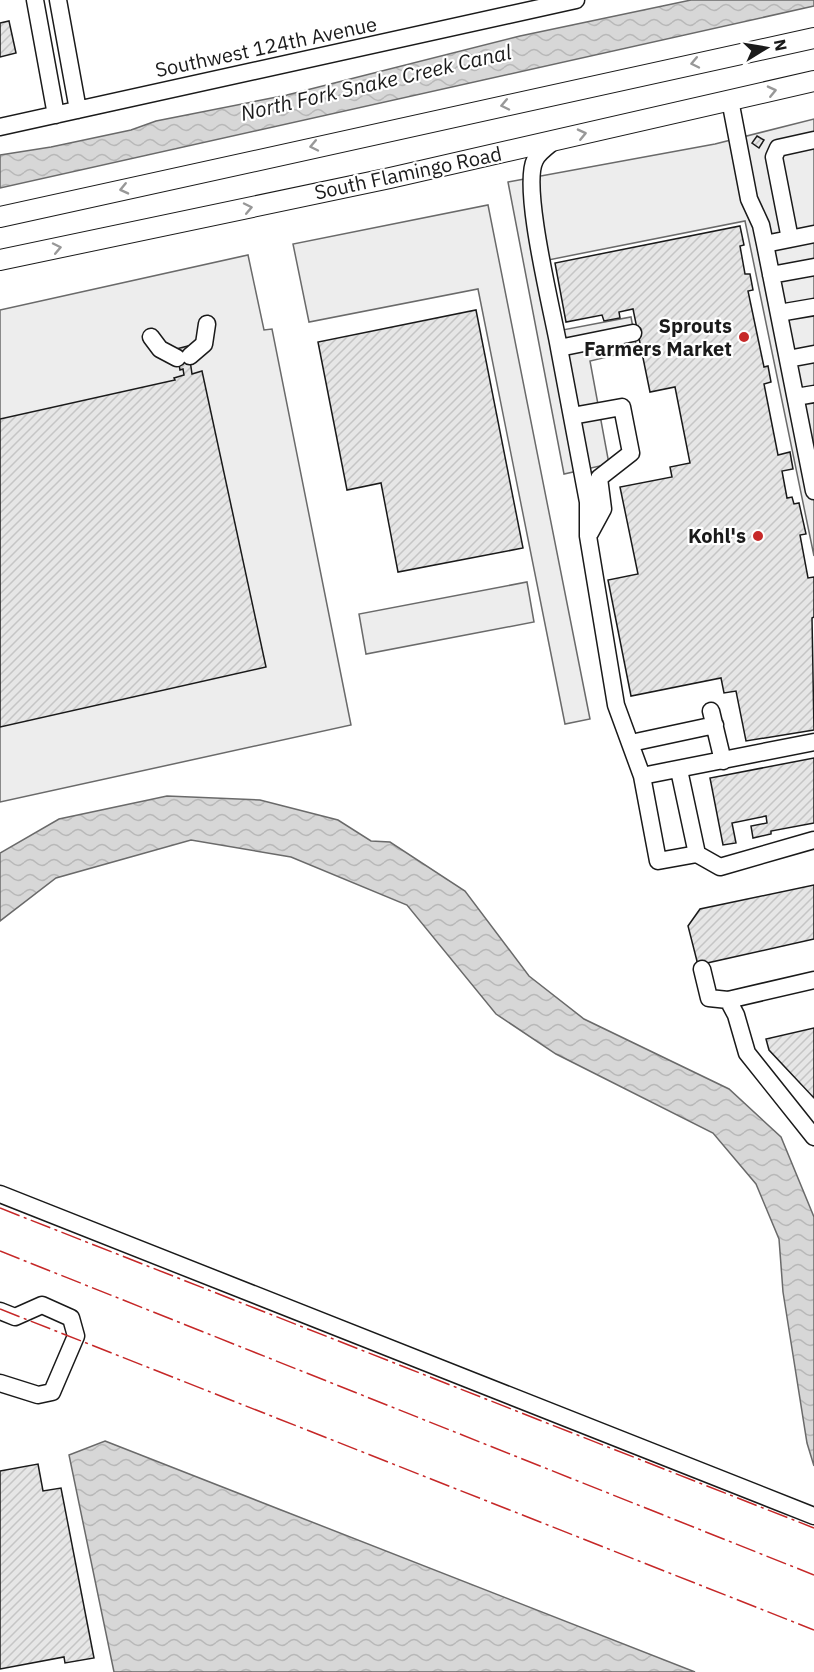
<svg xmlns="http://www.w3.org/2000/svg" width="814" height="1672" viewBox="0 0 814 1672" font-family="'IBM Plex Sans',sans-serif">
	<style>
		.built { fill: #ededed; stroke: #6a6a6a; stroke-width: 1.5 }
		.water { fill: url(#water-waves); stroke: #6a6a6a; stroke-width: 1.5 }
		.building { fill: url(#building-hatch); stroke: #1a1a1a; stroke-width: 1.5 }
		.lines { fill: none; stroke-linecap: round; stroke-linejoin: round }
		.minor-casing { stroke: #1a1a1a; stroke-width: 19 }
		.major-casing { stroke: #1a1a1a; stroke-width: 22 }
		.minor { stroke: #fff; stroke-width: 16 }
		.major { stroke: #fff; stroke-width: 20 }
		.power { stroke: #c62828; stroke-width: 1.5; stroke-dasharray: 21 4.5 3 4.5; stroke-linecap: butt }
		.oneway { stroke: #989898 }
		.poi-dot { fill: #c62828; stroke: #fff; stroke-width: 2 }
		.labels { text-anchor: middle; stroke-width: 4.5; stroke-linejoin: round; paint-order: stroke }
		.street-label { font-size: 20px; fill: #1a1a1a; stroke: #fff }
		.poi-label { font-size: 20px; font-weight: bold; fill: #1a1a1a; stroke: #fff; text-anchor: end }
		.water-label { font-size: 21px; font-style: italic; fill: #1a1a1a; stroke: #fff }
	</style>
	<defs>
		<pattern id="water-waves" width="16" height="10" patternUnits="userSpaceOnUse" patternTransform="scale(1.5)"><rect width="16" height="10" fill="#d7d7d7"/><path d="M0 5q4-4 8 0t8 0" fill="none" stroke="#b8b8b8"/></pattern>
		<pattern id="building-hatch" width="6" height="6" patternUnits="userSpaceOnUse" patternTransform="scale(1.5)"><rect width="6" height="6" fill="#e6e6e6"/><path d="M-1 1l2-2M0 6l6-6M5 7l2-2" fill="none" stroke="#c5c5c5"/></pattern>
	</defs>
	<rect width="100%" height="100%" fill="#fff"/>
	<!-- built -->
	<path class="built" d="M 814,119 L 814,556 L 745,221 L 548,260 L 563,330 L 631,317 L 637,350 L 590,361 L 609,464 L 564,474 L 508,182 L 715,144 Z
		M 488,205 L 590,719 L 565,724 L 478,289 L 309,322 L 293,244 Z
		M 248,255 L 264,330 L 272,329 L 351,725 L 0,802 L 0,310 Z
		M 527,582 L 534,622 L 366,654 L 359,614 Z"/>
	<!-- water -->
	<path class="water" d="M 691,0 L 814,0 L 814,6 L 0,188 L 0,155 L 51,147 L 131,130 L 156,121 L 287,95 L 520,36 Z
		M 167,796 L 260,800 L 338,820 L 371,841 L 390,842 L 465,891 L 529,976 L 584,1019 L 729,1089 L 781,1137 L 814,1217 L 814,1466 L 807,1443 L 783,1292 L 779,1239 L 756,1184 L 713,1133 L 556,1054 L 496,1014 L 407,905 L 291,857 L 191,840 L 56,878 L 0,921 L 0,853 L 59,819 Z
		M 105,1441 L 695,1672 L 114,1672 L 69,1455 Z"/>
	<!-- building -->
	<path class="building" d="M 9,21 L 16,53 L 0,57 L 0,23 Z
		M 757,136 L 764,140 L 759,148 L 752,143 Z
		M 740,226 L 744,245 L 740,246 L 745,274 L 750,274 L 753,290 L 748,291 L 764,367 L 768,366 L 771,382 L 764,384 L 778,455 L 790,452 L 793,469 L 782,471 L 787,498 L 792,497 L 794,504 L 799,503 L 806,534 L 800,535 L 808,578 L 814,577 L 814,617 L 812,618 L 814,730 L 746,741 L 736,691 L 724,693 L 721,678 L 631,696 L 608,580 L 638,574 L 620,487 L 672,477 L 670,467 L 690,463 L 675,387 L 650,392 L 633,309 L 619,312 L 620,318 L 604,321 L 602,315 L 566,322 L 555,263 Z
		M 476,310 L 523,548 L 398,572 L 381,483 L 347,490 L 318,342 Z
		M 188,346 L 192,374 L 202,371 L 266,667 L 0,727 L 0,419 L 175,380 L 174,378 L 184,375 L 183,369 L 180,370 L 176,349 Z
		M 814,758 L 814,823 L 771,831 L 771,834 L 753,838 L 751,826 L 767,823 L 766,816 L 732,823 L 736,843 L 723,845 L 710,778 Z
		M 814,885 L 814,939 L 698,965 L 688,926 L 700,909 Z
		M 814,1028 L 814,1098 L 769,1050 L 766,1039 Z
		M 38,1464 L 43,1491 L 61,1488 L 94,1658 L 65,1663 L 64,1657 L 0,1669 L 0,1471 Z"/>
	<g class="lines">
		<defs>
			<path id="minor" d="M 35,0 L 56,115
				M 58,0 L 78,110
				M 730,100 L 749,199 L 761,225 L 765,244 L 814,491
				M 0,127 L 576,0
				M 554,141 C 548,146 538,153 535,160 C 521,187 553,313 559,348 L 633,333
				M 790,239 L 774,157 L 778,148 L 814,140
				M 765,244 L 814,234
				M 771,275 L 814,267
				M 779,313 L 814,307
				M 151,337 L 160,349 L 177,358
				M 559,348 L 588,502 L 588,536 L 616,705 L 642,776 L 658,861 L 697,854 L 720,867 L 814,840
				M 190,356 L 204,344 L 207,324
				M 788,359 L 814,354
				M 796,397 L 814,394
				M 572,416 L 622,407 L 631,453 L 599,478 L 603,509 L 590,533
				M 711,711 L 723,761
				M 631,743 L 715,725
				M 679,770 L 697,854
				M 642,776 L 814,742
				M 702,969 L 709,998 L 728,1000 L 814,980
				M 728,1000 L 736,1015 L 747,1053 L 814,1137
				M 0,1194 L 814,1516
				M 0,1311 L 15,1317 L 42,1305 L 71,1318 L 76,1336 L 52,1392 L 38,1395 L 0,1383"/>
			<path id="major" d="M 0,217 L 814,38
				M 0,260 L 390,178 L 814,81"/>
		</defs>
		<!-- minor casing -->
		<use href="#minor" class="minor-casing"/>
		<!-- major casing -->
		<use href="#major" class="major-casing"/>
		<!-- minor -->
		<use href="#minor" class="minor"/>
		<!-- major -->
		<use href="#major" class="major"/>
		<!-- power -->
		<path class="power" d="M 0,1208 L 814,1528
			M 0,1251 L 814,1575
			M 0,1309 L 814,1630"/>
	</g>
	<!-- one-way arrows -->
	<defs><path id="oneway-chevron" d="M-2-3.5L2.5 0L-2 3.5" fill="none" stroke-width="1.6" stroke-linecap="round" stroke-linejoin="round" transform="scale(1.5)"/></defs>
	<g class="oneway">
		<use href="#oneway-chevron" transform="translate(695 63) rotate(168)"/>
		<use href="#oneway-chevron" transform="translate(772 91) rotate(-13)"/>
		<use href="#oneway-chevron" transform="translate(505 105) rotate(168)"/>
		<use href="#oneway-chevron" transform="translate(582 134) rotate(-13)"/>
		<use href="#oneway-chevron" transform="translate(314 146) rotate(168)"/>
		<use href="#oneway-chevron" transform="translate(124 189) rotate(167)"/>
		<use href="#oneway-chevron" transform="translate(248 208) rotate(-12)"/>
		<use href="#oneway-chevron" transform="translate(57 248) rotate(-12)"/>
	</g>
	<!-- markers -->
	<g class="poi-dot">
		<circle cx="744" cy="337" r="6"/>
		<circle cx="758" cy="536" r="6"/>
	</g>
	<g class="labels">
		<!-- street labels -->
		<g class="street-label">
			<text transform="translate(266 47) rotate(-12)" y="7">Southwest 124th Avenue</text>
			<text transform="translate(408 173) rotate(-12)" y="7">South Flamingo Road</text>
		</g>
		<!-- poi labels -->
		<g class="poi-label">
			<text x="732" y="333">Sprouts<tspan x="732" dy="23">Farmers Market</tspan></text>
			<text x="746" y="543">Kohl's</text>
		</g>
		<!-- water labels -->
		<g class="water-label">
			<text transform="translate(376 83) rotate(-13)" y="7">North Fork Snake Creek Canal</text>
		</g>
	</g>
	<!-- north arrow -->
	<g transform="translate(766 48) rotate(79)" stroke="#ffffff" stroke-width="4.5" paint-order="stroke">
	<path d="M0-4.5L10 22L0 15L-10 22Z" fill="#1a1a1a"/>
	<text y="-9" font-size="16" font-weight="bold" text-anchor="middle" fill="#1a1a1a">N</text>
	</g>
</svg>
